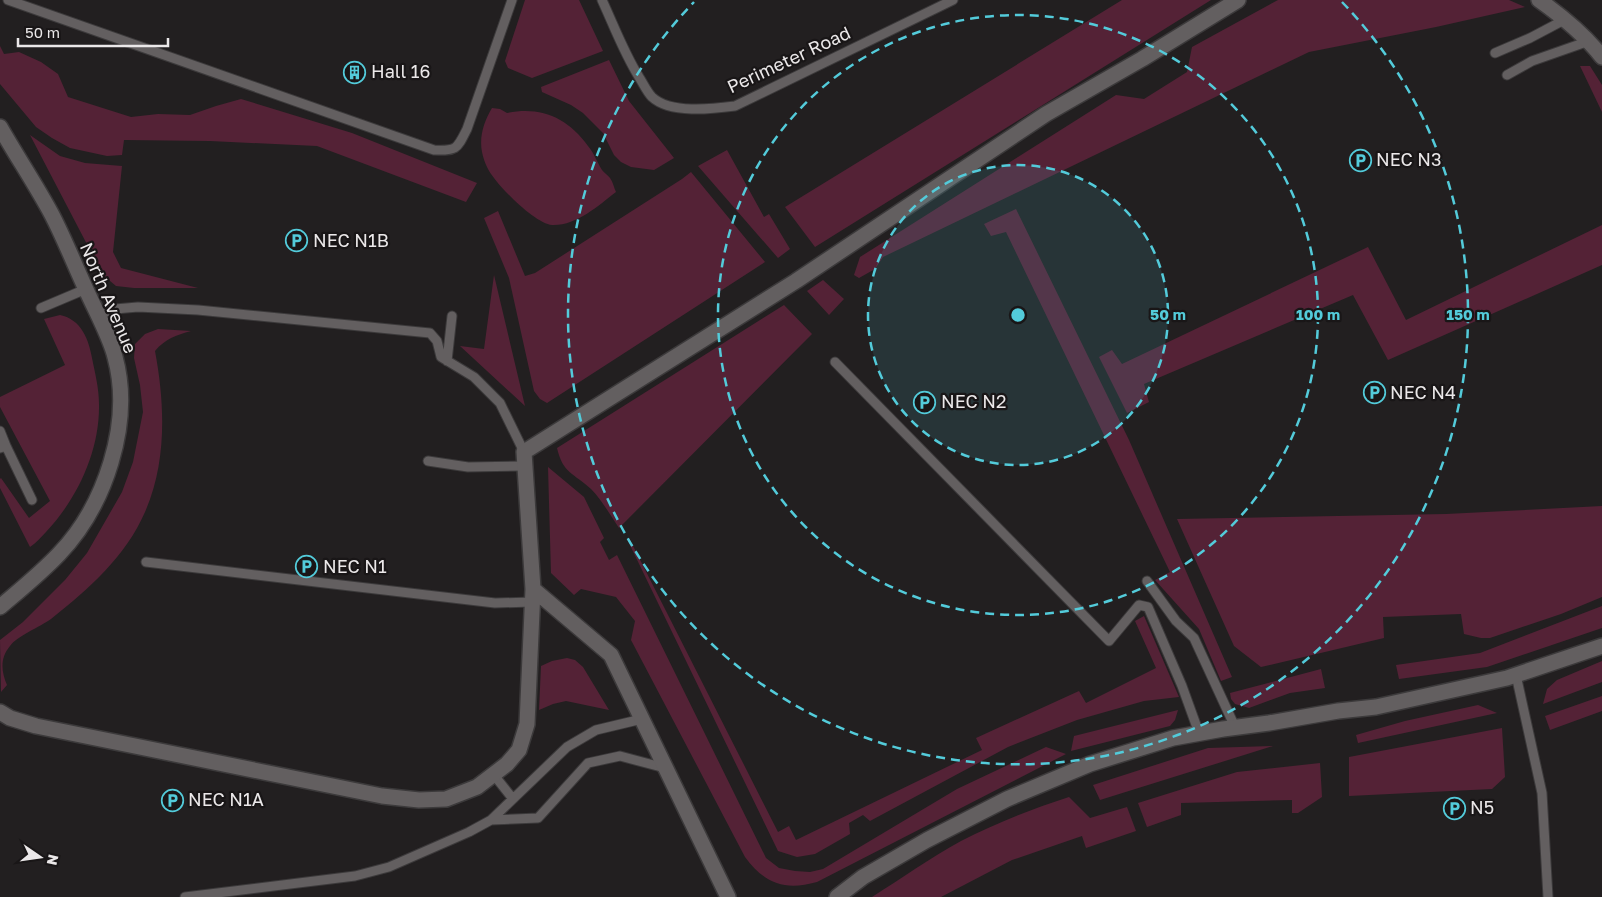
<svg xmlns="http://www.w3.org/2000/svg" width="1602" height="897" viewBox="0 0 1602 897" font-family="'Golos Text',sans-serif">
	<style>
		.green { fill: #542236 }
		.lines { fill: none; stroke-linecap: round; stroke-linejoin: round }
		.lane-casing { stroke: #3c3a3b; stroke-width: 11 }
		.street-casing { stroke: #3c3a3b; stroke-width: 18 }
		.lane { stroke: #635f60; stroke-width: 9 }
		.street { stroke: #635f60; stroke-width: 15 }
		.ring { fill: none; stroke: #53cbda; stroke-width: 2.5; stroke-dasharray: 9 6 }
		.labels { text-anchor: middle; stroke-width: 4.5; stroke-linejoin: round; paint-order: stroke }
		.street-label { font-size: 18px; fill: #ebe8e9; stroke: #191617 }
		.poi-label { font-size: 18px; fill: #ebe8e9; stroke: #191617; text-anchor: start }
		.centre { fill: #53cbda; stroke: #191617; stroke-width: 2.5 }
		.ring-label { font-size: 15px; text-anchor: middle; font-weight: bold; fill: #53cbda; stroke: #191617; stroke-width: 4.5; stroke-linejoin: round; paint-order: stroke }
	</style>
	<rect width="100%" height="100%" fill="#221f20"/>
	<!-- green -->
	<path class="green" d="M 525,0 L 579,0 L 603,51 L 532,78 L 508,68 L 505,61 Z
		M 1122,0 L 1211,0 L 815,247 L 785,207 Z
		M 1278,0 L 1509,0 L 1525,7 L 1436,27 L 1309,52 L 883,257 L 875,269 L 859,278 L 854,275 L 860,257 L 1116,95 L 1144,99 L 1187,72 L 1192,47 Z
		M 0,46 L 4,54 L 19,52 L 41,62 L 58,74 L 68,97 L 131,117 L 158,114 L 190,115 L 216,106 L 241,99 L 352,133 L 477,183 L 466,202 L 317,146 L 210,141 L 124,140 L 122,155 L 107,156 L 70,148 L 52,138 L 36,127 L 0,84 Z
		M 609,60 L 629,101 L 674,158 L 654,170 L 631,167 L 621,162 L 614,155 L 603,133 L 583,113 L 571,105 L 542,92 L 541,87 Z
		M 1580,66 L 1590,66 L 1602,85 L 1602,112 Z
		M 492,108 L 500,109 L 507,113 C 541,106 568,118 588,146 C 594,153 597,162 602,170 C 604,173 608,175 610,178 C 613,182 614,188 616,192 C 598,206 576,226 552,225 C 535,224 494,183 487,167 C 485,163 483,157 482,152 C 479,137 484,121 492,108 Z
		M 30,135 L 60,156 L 85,163 L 122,166 L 113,252 L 121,268 L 198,288 L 134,288 L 116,286 L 103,275 Z
		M 727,150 L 764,217 L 769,214 L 790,249 L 778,258 L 698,166 Z
		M 691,172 L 765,262 L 547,403 L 540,399 L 534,391 L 509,278 L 484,218 L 498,211 L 525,276 L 535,273 L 682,179 Z
		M 1016,209 L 1129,440 L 1232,677 L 1221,681 L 1199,629 L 1155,580 L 1170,572 L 1006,232 L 991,236 L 984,224 Z
		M 1602,225 L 1602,265 L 1388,360 L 1353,295 L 1144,384 L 1149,402 L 1127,413 L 1099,357 L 1112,350 L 1122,364 L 1368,247 L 1406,320 Z
		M 494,275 L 525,406 L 460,346 L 484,349 Z
		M 823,280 L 844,299 L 829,315 L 807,291 Z
		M 784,305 L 812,334 L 619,528 C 610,515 602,500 591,489 C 574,473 563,474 557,448 Z
		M 60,315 C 81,319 89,340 92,358 C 95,373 99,388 99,404 C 100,450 78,498 46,532 C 41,537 36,543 30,547 L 0,488 L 0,479 L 1,478 L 29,518 L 50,501 L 0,407 L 0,397 L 65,365 L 44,319 Z
		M 158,329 L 191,331 C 176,335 165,339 155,351 C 165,404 167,462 145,512 C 126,556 89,589 51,619 C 40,627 17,636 10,646 C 0,658 1,671 7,685 L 1,692 L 0,640 L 23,622 L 65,580 L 87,553 L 122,492 L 133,462 L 143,412 L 140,385 L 134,358 L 135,344 L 145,334 Z
		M 548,467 L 584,497 L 604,538 L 600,542 L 609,560 L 617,555 L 766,858 L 779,868 L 795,871 L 810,872 L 823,869 L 957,789 L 1046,747 L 1066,754 L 817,882 C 785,891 765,884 745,857 L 631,640 L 635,621 L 616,597 L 581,589 L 574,595 L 551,573 Z
		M 1602,506 L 1602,597 L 1561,614 L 1490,638 L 1481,638 L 1464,634 L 1461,614 L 1383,617 L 1384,638 L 1261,667 L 1234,646 L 1177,519 L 1446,514 Z
		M 629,538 L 778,832 L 789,826 L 796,840 L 982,750 L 976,738 L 1079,691 L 1086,703 L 1156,668 L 1135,621 L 1144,616 L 1179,697 L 1144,701 L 1077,720 L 1008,747 L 870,821 L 863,815 L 849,823 L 850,834 L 815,854 L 797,857 L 778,851 L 627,539 Z
		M 1602,606 L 1602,628 L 1487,667 L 1399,679 L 1396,665 L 1480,653 Z
		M 567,658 L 575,660 L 583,667 L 609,710 L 566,701 L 553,704 L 539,710 L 541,666 L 552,661 Z
		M 1602,661 L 1602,682 L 1543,704 L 1547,689 L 1557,680 Z
		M 1321,669 L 1325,688 L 1290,693 L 1249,708 L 1235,704 L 1231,699 L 1230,693 Z
		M 1602,696 L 1602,711 L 1550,730 L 1545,716 Z
		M 1478,705 L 1497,713 L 1358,743 L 1356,735 L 1405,721 Z
		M 1178,710 L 1175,720 L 1170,726 L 1071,751 L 1074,736 Z
		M 1502,728 L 1505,777 L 1492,789 L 1349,796 L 1349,757 Z
		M 1273,746 L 1100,800 L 1093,785 L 1208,748 Z
		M 1320,763 L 1322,797 L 1298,813 L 1292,813 L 1292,800 L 1181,803 L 1181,815 L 1147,827 L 1138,803 L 1237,772 Z
		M 1069,797 L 1090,818 L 1127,807 L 1136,831 L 1086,848 L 1082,836 L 1012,860 L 941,897 L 872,897 C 902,878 930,858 961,841 C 996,823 1032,809 1069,797 Z"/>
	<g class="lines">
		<defs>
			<path id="lane" d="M 8,0 L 434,150 C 457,151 457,149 467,129 L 512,0
				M 602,0 C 614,26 624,53 639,77 C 643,83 647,92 652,97 C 670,114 712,109 735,106 L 953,0
				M 1495,53 L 1530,38 L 1566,19
				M 1507,75 L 1532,61 L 1589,41
				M 41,308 L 86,289
				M 98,315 L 115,309 L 138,307 L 198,310 L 430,333 L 437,341 L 441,357 L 474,377 L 500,403 L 524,452
				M 447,361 L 452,316
				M 835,362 L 1109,641 L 1139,605 L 1148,607 L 1182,686 L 1199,733
				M 0,431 L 6,446
				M 0,448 L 6,446 L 32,500
				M 428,461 L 468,467 L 525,466
				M 146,562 L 495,603 L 532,602
				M 1147,581 L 1176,621 L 1194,638 L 1235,727
				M 1516,675 L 1542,793 L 1548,897
				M 494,775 L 513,799
				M 491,820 L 538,818 L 588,763 L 620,756 L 665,768
				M 185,897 L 355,876 L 389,867 L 469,832 L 491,820 L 567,747 L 596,730 L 642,719"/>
			<path id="street" d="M 1539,0 C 1563,17 1584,34 1602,57
				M 0,127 C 17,157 36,185 52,215 C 66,242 77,271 90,298 C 98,315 111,340 115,357 C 133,423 105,506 59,554 C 41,573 20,590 0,607
				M 533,589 L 611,655 L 728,897
				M 0,712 L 10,718 L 36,726 L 382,796 L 419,800 L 446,799 L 477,787 L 507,764 L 519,750 L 527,724 L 533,589 L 524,452 L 796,281 L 1046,114 L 1142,59 L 1238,0
				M 837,897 L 863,877 L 927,840 L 1007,799 L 1090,764 L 1173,738 L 1223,729 L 1269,723 L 1338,711 L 1376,707 L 1507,678 L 1602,646"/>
		</defs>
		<!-- lane casing -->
		<use href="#lane" class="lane-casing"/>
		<!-- street casing -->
		<use href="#street" class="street-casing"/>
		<!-- lane -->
		<use href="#lane" class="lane"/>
		<!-- street -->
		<use href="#street" class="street"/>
	</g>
	<!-- distance rings -->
	<circle cx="1018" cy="315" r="150" fill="#53cbda" fill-opacity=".12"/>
	<g class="ring">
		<circle cx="1018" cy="315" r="150"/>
		<circle cx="1018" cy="315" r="300"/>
		<path d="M1342 2A450 450 0 1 1 694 2"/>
	</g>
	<!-- icons -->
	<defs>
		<symbol id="building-ring" viewBox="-11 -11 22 22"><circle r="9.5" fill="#191617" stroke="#53cbda" stroke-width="1.5"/><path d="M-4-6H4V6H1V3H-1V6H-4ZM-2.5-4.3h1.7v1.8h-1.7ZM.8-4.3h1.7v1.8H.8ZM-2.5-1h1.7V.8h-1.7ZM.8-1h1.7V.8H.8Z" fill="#53cbda"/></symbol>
		<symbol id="parking-ring" viewBox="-11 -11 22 22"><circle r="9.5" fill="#191617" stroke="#53cbda" stroke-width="1.5"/><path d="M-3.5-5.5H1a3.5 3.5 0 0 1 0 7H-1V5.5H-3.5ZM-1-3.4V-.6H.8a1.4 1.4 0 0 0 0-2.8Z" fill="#53cbda"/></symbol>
	</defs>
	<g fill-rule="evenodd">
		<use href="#building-ring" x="342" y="60" width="25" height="25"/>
		<use href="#parking-ring" x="1348" y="148" width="25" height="25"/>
		<use href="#parking-ring" x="284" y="228" width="25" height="25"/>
		<use href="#parking-ring" x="1362" y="380" width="25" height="25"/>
		<use href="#parking-ring" x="912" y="390" width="25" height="25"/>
		<use href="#parking-ring" x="294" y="554" width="25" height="25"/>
		<use href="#parking-ring" x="160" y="788" width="25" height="25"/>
		<use href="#parking-ring" x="1442" y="796" width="25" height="25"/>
	</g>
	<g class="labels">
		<!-- street labels -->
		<g class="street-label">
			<text transform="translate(789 60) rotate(-25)" y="6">Perimeter Road</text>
			<text transform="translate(108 298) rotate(67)" y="6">North Avenue</text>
		</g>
		<!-- poi labels -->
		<g class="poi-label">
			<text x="371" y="78">Hall 16</text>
			<text x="1376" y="166">NEC N3</text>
			<text x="313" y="247">NEC N1B</text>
			<text x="1390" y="399">NEC N4</text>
			<text x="941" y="408">NEC N2</text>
			<text x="323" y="573">NEC N1</text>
			<text x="188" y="806">NEC N1A</text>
			<text x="1470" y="814">N5</text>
		</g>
	</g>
	<circle cx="1018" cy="315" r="8" class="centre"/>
	<g class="ring-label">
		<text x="1168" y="320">50 m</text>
		<text x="1318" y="320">100 m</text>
		<text x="1468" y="320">150 m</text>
	</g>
	<!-- north arrow -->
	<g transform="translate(40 857) rotate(103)" stroke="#191617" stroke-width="4" paint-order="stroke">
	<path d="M0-4L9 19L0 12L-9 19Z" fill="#ebe8e9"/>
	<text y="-8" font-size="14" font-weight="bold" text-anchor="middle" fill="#ebe8e9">N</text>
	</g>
	<!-- scale -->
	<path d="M18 38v8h150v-8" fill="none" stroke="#ebe8e9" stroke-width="2.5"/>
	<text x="25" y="38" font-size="15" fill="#ebe8e9" stroke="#191617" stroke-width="4" paint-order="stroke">50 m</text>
</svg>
